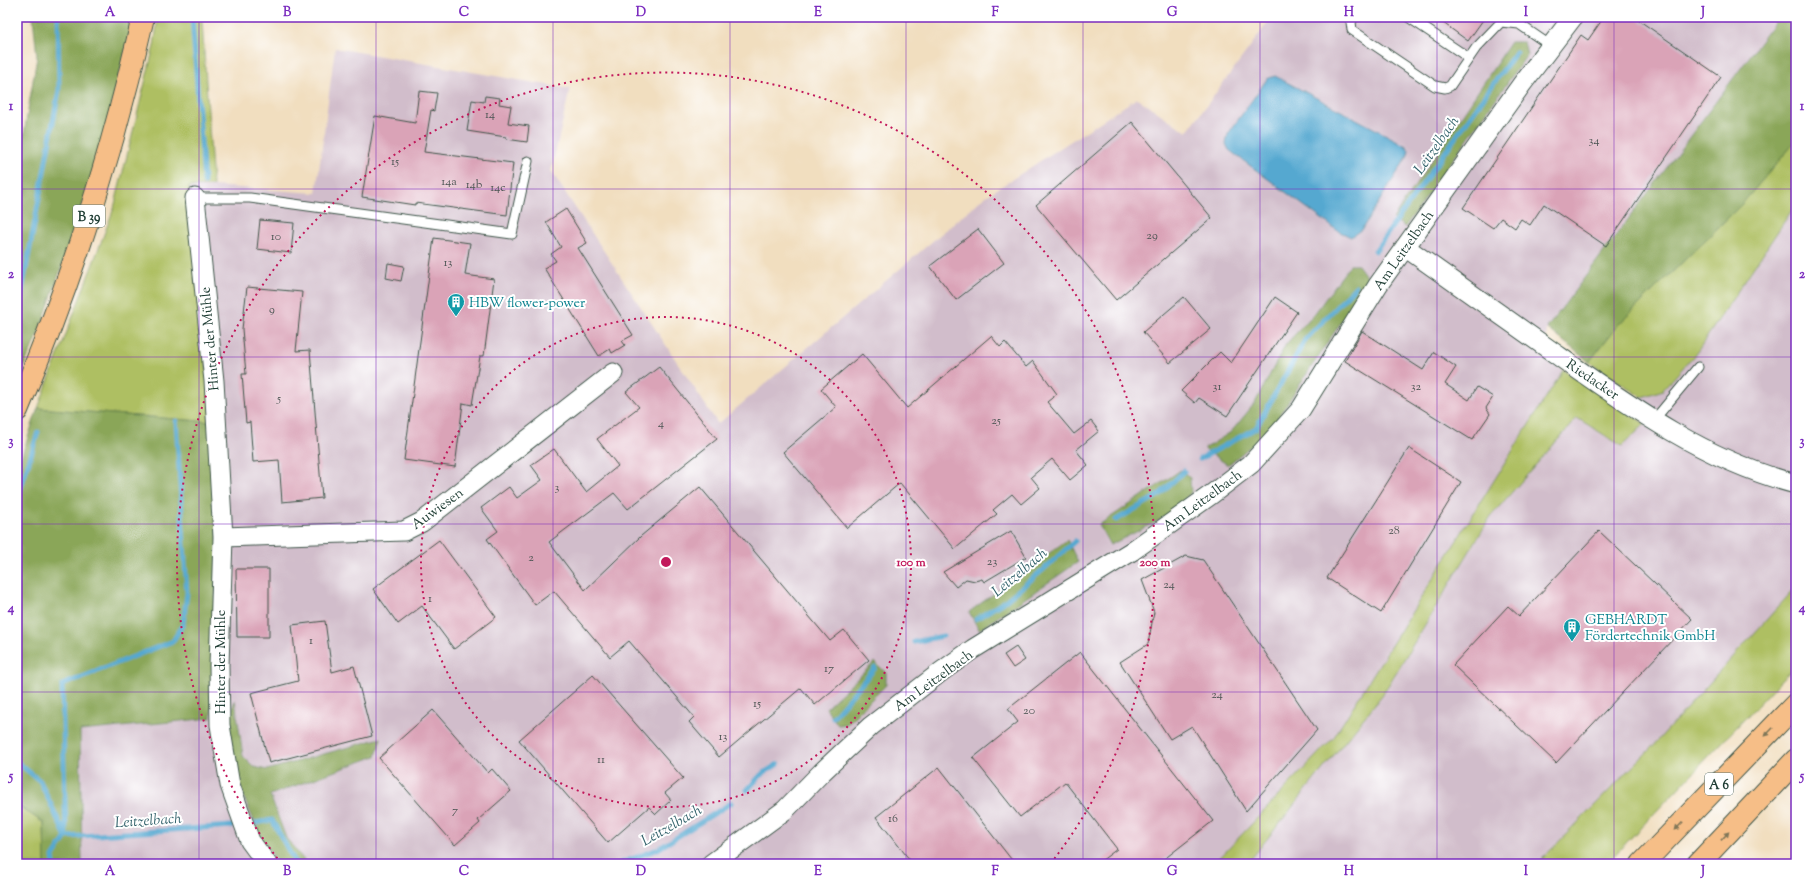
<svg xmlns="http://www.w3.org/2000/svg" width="1813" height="881" viewBox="0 0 1813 881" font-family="'Sorts Mill Goudy',serif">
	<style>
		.industrial { fill: #d1bdcb }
		.green { fill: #aebf62; stroke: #667e4b }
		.forest { fill: #8aa658; stroke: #547246 }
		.water { fill: #55a8d0; stroke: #3a7282 }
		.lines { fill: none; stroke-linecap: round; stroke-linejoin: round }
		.stream { stroke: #55a8d0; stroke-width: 5 }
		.building { fill: #daa3b7 }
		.lane-casing { stroke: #3e5549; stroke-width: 11 }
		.street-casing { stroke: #3e5549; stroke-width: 21 }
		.primary-casing { stroke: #3e5549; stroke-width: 24 }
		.highway-casing { stroke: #3e5549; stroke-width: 24 }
		.lane { stroke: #fff; stroke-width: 9 }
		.street { stroke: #fff; stroke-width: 19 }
		.primary { stroke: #f6be87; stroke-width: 22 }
		.highway { stroke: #f6be87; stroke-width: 22 }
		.oneway { fill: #807759 }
		.grid { fill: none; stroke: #7b2cbf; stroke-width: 1; stroke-opacity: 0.55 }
		.ring { fill: none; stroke: #c2185b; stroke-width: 2; stroke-dasharray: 2 4 }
		.labels { text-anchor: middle; stroke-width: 4; stroke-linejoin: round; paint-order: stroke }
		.number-label { font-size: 12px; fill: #4e5655 }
		.shield { fill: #fff; stroke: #627771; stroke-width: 1 }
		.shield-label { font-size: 13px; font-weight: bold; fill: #1f3d34 }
		.street-label { font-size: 14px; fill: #1f3d34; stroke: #fff }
		.culture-label { font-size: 14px; fill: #0d838f; stroke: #fff; text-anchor: start }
		.water-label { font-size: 15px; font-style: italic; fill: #32626b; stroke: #fff }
		.centre { fill: #c2185b; stroke: #fff; stroke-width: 2 }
		.ring-label { font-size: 12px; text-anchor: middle; font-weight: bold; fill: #c2185b; stroke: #fff; stroke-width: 4; stroke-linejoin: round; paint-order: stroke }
		.neatline { fill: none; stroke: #7b2cbf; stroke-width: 1.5 }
		.grid-label { font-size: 13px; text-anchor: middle; font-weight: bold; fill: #7b2cbf }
	</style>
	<rect width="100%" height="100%" fill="#fff"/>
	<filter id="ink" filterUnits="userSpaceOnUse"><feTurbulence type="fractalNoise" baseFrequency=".025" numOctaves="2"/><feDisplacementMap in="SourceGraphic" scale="8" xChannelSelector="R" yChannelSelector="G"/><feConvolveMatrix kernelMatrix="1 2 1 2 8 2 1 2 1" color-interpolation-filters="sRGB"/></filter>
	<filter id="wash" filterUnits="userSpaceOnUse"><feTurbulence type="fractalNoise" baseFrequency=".012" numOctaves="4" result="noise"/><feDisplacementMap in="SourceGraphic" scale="16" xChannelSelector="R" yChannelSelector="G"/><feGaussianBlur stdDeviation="0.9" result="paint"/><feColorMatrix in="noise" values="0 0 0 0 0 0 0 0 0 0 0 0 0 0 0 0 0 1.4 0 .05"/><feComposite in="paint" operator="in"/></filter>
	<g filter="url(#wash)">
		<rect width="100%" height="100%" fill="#f1debf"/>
		<!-- industrial -->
		<path class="industrial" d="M 1272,17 L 1779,17 L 1547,328 L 1546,346 L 1563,370 L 1334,737 L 1214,864 L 82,864 L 80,731 L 211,718 L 212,422 L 189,187 L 213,186 L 316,193 L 335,48 L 570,89 L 551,171 L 718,424 L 982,199 L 1137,98 L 1187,132 Z
			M 1796,204 L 1796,587 L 1650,749 L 1537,864 L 1247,864 L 1383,694 L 1491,516 L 1577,418 L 1622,446 L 1645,424 L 1642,397 L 1663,390 L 1697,352 Z"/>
		<!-- green -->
		<path class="green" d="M 158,17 L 201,17 L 202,21 L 213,186 L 189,187 L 212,422 L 38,408 L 114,208 L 154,46 Z
			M 1796,141 L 1796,204 L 1697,352 L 1663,390 L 1642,397 L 1589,362 L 1618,325 L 1740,206 Z
			M 1563,370 L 1645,424 L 1622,446 L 1577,418 L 1491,516 L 1383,694 L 1247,864 L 1214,864 L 1334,737 Z
			M 1796,587 L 1796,665 L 1606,864 L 1537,864 L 1650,749 Z
			M 17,805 L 44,823 L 45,864 L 17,864 Z"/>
		<!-- forest -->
		<path class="forest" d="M 33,17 L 134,17 L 98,160 L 41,327 L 17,382 L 17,175 L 37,57 Z
			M 1779,17 L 1796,17 L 1796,141 L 1740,206 L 1618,325 L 1589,362 L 1547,328 Z
			M 1511,42 L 1524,42 L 1527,55 L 1405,227 L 1393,219 Z
			M 1350,265 L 1358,265 L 1369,280 L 1269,431 L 1228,465 L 1204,449 L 1231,432 L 1255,403 L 1286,344 L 1315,313 Z
			M 38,408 L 212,422 L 218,538 L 211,718 L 80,731 L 82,864 L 45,864 L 44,823 L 17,805 L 17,469 Z
			M 1181,470 L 1190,478 L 1191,493 L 1164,518 L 1110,545 L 1099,525 Z
			M 1067,540 L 1078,562 L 979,630 L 969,612 Z
			M 875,662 L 886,673 L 886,685 L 847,724 L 838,725 L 826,708 Z
			M 235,700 L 243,756 L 254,767 L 267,770 L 381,738 L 376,756 L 270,795 L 286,838 L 307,864 L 278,864 L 261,836 L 243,796 L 232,754 L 228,722 Z"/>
		<!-- water -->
		<path class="water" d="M 1275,76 L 1396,140 L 1406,146 L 1409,150 L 1407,157 L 1362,229 L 1351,237 L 1338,231 L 1229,150 L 1226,144 L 1228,134 L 1267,79 Z"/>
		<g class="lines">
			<!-- stream -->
			<path class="stream" d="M 192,17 L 204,182
				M 1375,251 L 1516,52
				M 17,318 L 59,90 L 58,17
				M 176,421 L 187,593 L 183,624 L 173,641 L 62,685 L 66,837 L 232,826
				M 1200,459 L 1256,428 L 1305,340 L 1356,286
				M 17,500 L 38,432
				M 1116,520 L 1159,495 L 1184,471
				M 976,619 L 1005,601 L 1044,569 L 1075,541
				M 914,642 L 943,636
				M 833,717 L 875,668
				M 17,762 L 40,781 L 66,837 L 53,857 L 54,864
				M 747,790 L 762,774 L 778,764
				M 256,823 L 272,820 L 296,864
				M 621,863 L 658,849 L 731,803"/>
		</g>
		<g id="blocks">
			<!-- building -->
			<path class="building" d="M 1435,17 L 1485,17 L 1468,41 Z
				M 1604,17 L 1634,17 L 1721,77 L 1606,246 L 1544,204 L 1530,225 L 1521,219 L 1515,228 L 1501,218 L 1493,228 L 1463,208 L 1581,35 L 1588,40 Z
				M 419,91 L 437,93 L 434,111 L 431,110 L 424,152 L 513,163 L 507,215 L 415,203 L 415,205 L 362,197 L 375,116 L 415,123 Z
				M 485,96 L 500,98 L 499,104 L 511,106 L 508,123 L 529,126 L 527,142 L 506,139 L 506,137 L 467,131 L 472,100 L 484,102 Z
				M 1132,122 L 1212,218 L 1116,300 L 1036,205 Z
				M 566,209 L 587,243 L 578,248 L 633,335 L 622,341 L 625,345 L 612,353 L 610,349 L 599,356 L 544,268 L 556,261 L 551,254 L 561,247 L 546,222 Z
				M 260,220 L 294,223 L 291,253 L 257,249 Z
				M 978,229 L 1004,263 L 956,300 L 930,266 Z
				M 434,238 L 470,243 L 465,275 L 494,279 L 484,356 L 480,356 L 472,405 L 463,403 L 455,467 L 404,460 Z
				M 388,263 L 404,266 L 401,281 L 386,278 Z
				M 247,287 L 302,292 L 296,351 L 310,350 L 322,498 L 282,502 L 279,460 L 253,462 L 250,422 L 246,423 L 242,374 L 246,374 L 242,329 Z
				M 1184,297 L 1211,329 L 1170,363 L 1143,332 Z
				M 1275,297 L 1297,312 L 1227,416 L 1199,398 L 1195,403 L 1181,391 L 1220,352 L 1231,363 Z
				M 1362,331 L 1423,370 L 1434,352 L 1456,367 L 1445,384 L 1469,400 L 1477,387 L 1493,397 L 1486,408 L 1490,414 L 1472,440 L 1345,361 Z
				M 991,336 L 1000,347 L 1005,342 L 1026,367 L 1033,361 L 1057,394 L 1047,402 L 1074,434 L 1091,421 L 1099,431 L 1076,450 L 1088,465 L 1070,480 L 1052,459 L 1031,477 L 1040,488 L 1021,504 L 1012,494 L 993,510 L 997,514 L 955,549 L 900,483 L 847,528 L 783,452 L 836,407 L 821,389 L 862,354 L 907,408 Z
				M 659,367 L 717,439 L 628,509 L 614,493 L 549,542 L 585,590 L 641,536 L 700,487 L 830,641 L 844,630 L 869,660 L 815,705 L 801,688 L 719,757 L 689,722 L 694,717 L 629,641 L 610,657 L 554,591 L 535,605 L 487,539 L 498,531 L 481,508 L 509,487 L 517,498 L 542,480 L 531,465 L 554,449 L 586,492 L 618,466 L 597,439 L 639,407 L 626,392 Z
				M 1409,448 L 1461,482 L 1381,613 L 1327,578 Z
				M 1011,531 L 1026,557 L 984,582 L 982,579 L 975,581 L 966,579 L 956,587 L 943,572 Z
				M 1599,531 L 1692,619 L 1556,763 L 1453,665 L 1508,606 L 1519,616 Z
				M 439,540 L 496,617 L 454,649 L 422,606 L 398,624 L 373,589 Z
				M 1186,556 L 1203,560 L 1317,730 L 1246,811 L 1192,726 L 1170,739 L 1120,662 L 1148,644 L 1154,612 L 1142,580 Z
				M 236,569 L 269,569 L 269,637 L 237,637 Z
				M 325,621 L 332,672 L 354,666 L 372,736 L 269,763 L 251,693 L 298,681 L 292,625 Z
				M 1016,647 L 1025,660 L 1013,668 L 1004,655 Z
				M 1080,652 L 1213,821 L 1158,864 L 1097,864 L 1117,849 L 1065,782 L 1020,817 L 973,758 L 1018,722 L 1008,709 Z
				M 593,675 L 683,778 L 665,793 L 671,800 L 656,814 L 649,807 L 608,843 L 519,740 Z
				M 433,710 L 488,773 L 492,769 L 511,791 L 478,820 L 480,823 L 455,845 L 379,758 Z
				M 939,767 L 1015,864 L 913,864 L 876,817 Z"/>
		</g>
	</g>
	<g filter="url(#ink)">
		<use href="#blocks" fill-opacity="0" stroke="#3e5549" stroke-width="1"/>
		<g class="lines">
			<defs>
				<path id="lane" d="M 1354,17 L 1351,22 L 1352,30 L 1355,32 L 1435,86 L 1445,88 L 1450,86 L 1476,48 L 1501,22 L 1519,24 L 1551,46
					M 1408,17 L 1469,58
					M 195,198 L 250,198 L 512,234 L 528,161
					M 1654,420 L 1698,367"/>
				<path id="street" d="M 195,198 L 214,381 L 223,537 L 219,666 L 220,725 L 230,785 L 250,841 L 267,864
					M 1405,247 C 1454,282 1503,317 1553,352 C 1628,405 1705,461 1796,484
					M 223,537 L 404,531 L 422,522 L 613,373
					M 711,864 L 785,810 L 822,772 L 871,726 L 942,671 L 973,649 L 1132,551 L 1212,494 L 1251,464 L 1301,409 L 1378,285 L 1522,84 L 1573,17"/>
				<path id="primary" d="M 17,410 C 71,283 113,152 143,17"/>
				<path id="highway" d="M 1642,864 L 1796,704
					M 1698,864 L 1796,760"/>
			</defs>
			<!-- lane casing -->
			<use href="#lane" class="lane-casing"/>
			<!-- street casing -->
			<use href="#street" class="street-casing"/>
			<!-- primary casing -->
			<use href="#primary" class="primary-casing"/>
			<!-- highway casing -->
			<use href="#highway" class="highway-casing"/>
			<!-- lane -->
			<use href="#lane" class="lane"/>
			<!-- street -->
			<use href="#street" class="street"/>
			<!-- primary -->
			<use href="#primary" class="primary"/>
			<!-- highway -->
			<use href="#highway" class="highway"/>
		</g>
		<!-- one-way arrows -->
		<defs><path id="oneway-solid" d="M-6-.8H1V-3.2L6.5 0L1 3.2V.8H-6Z"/></defs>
		<g class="oneway">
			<use href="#oneway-solid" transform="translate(1769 732) rotate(134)"/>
			<use href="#oneway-solid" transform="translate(1679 826) rotate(134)"/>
			<use href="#oneway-solid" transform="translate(1725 836) rotate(-47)"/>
		</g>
	</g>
	<!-- grid -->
	<path class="grid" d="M 199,17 L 199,864M 376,17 L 376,864M 553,17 L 553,864M 730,17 L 730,864M 906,17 L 906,864M 1083,17 L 1083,864M 1260,17 L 1260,864M 1437,17 L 1437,864M 1614,17 L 1614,864M 17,189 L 1796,189M 17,357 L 1796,357M 17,524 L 1796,524M 17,692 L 1796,692"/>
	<!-- distance rings -->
	<g class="ring">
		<circle cx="666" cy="562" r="245"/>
		<path d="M281 863A489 489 0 1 1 1051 863"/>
	</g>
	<!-- icons -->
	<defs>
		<symbol id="building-pin" viewBox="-11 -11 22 30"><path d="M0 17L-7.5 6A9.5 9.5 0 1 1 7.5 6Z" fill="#0f9aa8" stroke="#fff"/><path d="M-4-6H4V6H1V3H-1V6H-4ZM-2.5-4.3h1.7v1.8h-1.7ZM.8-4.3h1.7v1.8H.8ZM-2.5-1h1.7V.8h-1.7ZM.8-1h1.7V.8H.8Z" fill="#fff"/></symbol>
	</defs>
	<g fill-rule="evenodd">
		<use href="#building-pin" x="446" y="292" width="20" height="27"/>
		<use href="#building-pin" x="1562" y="617" width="20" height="27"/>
	</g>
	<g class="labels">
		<!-- number labels -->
		<g class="number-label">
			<text x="490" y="118">14</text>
			<text x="1594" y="144">34</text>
			<text x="395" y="165">15</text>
			<text x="449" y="185">14a</text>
			<text x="474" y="188">14b</text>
			<text x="498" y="191">14c</text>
			<text x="1152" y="239">29</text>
			<text x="276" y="240">10</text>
			<text x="448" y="266">13</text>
			<text x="272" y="313">9</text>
			<text x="1217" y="390">31</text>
			<text x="1416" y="390">32</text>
			<text x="279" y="402">5</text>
			<text x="996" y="424">25</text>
			<text x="661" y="427">4</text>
			<text x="557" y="491">3</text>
			<text x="1394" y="534">28</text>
			<text x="531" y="561">2</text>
			<text x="992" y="565">23</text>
			<text x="1169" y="588">24</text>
			<text x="430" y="602">1</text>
			<text x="311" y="644">1</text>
			<text x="829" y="672">17</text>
			<text x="1217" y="698">24</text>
			<text x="757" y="707">15</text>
			<text x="1029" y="714">20</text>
			<text x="723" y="740">13</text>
			<text x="601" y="763">11</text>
			<text x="455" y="814">7</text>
			<text x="893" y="822">16</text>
		</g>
		<!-- shield labels -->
		<g class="shield">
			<rect x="73" y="205" width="32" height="22" rx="3"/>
			<rect x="1705" y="773" width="28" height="22" rx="3"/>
		</g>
		<g class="shield-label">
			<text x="89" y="221">B 39</text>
			<text x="1719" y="789">A 6</text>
		</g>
		<!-- street labels -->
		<g class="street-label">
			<text transform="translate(1403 250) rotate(-55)" y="5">Am Leitzelbach</text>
			<text transform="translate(209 339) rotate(-95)" y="5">Hinter der Mühle</text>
			<text transform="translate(1593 379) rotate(34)" y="5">Riedacker</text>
			<text transform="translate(1202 500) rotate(-36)" y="5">Am Leitzelbach</text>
			<text transform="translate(437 508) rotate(-36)" y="5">Auwiesen</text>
			<text transform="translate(220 662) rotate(-90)" y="5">Hinter der Mühle</text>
			<text transform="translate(933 680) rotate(-36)" y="5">Am Leitzelbach</text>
		</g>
		<!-- culture labels -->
		<g class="culture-label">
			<text x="469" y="307">HBW flower-power</text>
			<text x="1585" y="624">GEBHARDT<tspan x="1585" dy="16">Fördertechnik GmbH</tspan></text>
		</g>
		<!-- water labels -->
		<g class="water-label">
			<text transform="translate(1436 145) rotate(-55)" y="5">Leitzelbach</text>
			<text transform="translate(1019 572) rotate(-40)" y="5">Leitzelbach</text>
			<text transform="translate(148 820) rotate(-4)" y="5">Leitzelbach</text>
			<text transform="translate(671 825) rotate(-30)" y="5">Leitzelbach</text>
		</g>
	</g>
	<circle cx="666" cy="562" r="6" class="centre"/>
	<g class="ring-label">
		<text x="911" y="566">100 m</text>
		<text x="1155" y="566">200 m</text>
	</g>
	<!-- margin -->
	<rect width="1813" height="881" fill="none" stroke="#fff" stroke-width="44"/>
	<rect x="22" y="22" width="1769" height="837" class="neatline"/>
	<g class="grid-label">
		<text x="110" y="16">A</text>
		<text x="287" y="16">B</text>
		<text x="464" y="16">C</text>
		<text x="641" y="16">D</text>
		<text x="818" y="16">E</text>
		<text x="995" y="16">F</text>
		<text x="1172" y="16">G</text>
		<text x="1349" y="16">H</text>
		<text x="1526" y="16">I</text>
		<text x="1703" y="16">J</text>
		<text x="11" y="110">1</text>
		<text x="1802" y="110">1</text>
		<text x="11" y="278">2</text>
		<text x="1802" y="278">2</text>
		<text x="11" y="445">3</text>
		<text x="1802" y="445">3</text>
		<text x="11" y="612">4</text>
		<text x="1802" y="612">4</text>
		<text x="11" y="780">5</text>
		<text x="1802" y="780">5</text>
		<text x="110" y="875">A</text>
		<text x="287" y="875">B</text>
		<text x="464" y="875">C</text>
		<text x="641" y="875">D</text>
		<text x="818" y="875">E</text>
		<text x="995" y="875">F</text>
		<text x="1172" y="875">G</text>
		<text x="1349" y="875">H</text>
		<text x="1526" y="875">I</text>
		<text x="1703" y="875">J</text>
	</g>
</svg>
